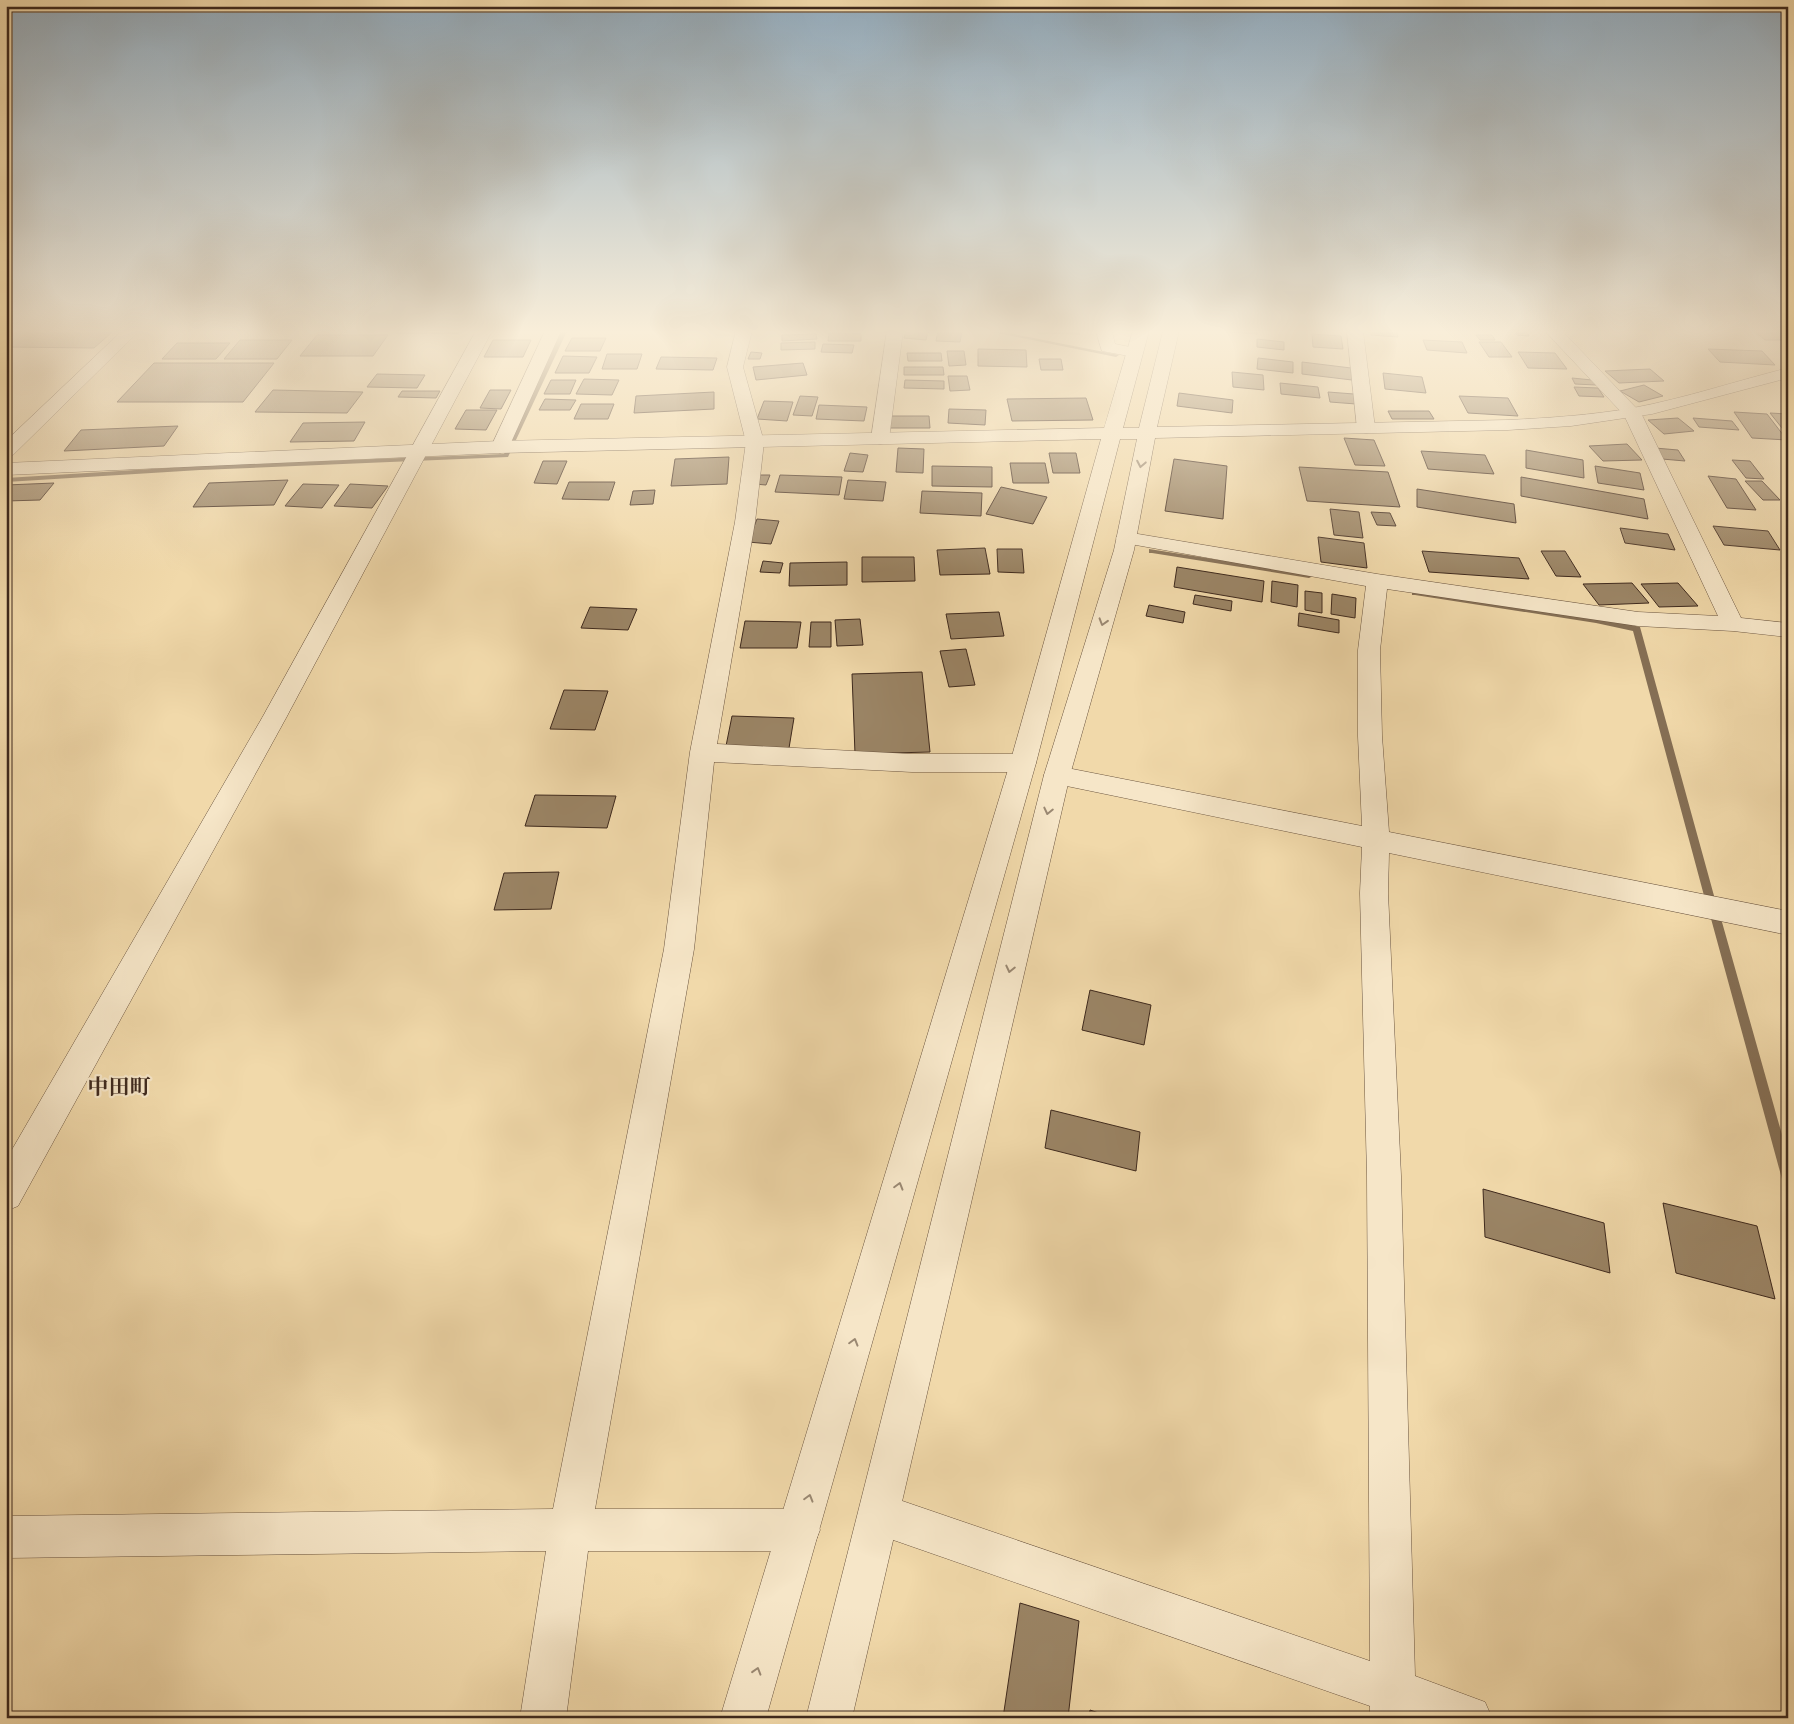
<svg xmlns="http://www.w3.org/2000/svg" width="1794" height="1724" viewBox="0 0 1794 1724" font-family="Vollkorn,'Noto Serif JP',serif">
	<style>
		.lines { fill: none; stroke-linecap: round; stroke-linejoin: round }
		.stream { fill: #856f55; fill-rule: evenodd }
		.building { fill: #9b8566; stroke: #3e291d }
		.minor-casing { stroke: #6b5540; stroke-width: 1 }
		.tertiary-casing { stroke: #6b5540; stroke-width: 1 }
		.minor { fill: #f6e6c8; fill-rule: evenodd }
		.tertiary { fill: #f6e6c8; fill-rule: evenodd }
		.oneway { stroke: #9a8872 }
		.labels { text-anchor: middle; stroke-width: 4.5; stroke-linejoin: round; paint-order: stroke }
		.neighbourhood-label { font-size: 21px; font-weight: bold; fill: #3e291d; stroke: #f6e6c8 }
	</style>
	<rect width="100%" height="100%" fill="#f1d9aa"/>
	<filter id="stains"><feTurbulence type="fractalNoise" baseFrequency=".004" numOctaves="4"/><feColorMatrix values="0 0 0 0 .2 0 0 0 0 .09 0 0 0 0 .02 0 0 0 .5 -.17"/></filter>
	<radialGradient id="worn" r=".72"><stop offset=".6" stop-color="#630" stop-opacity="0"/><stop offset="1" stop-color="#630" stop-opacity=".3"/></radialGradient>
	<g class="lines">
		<!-- stream -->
		<path class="stream" d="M 561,331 L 567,331 L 508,457 L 200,470 L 6,482 L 6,478 L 200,466 L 504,454 Z
			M 987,331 L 999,331 L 1119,355 L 1116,357 Z
			M 1149,549 L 1309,574 L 1313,576 L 1309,578 L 1152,553 L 1149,553 Z
			M 1412,591 L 1596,617 L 1640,627 L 1716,903 L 1715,906 L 1707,906 L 1706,903 L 1633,631 L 1596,623 L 1415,595 L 1412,595 Z
			M 1715,911 L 1719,912 L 1720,915 L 1788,1156 L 1788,1185 L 1784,1183 L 1782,1179 L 1710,915 L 1711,912 Z"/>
	</g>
	<!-- building -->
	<path class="building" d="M 343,331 L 388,331 L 342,332 Z
		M 397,331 L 428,331 L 427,333 L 396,333 Z
		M 432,331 L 460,331 L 459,333 L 431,333 Z
		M 906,331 L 928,331 L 926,340 L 904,338 Z
		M 938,331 L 962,331 L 960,342 L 936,341 Z
		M 1037,331 L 1079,331 L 1080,334 L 1038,333 Z
		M 1222,331 L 1257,331 L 1257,334 Z
		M 1371,331 L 1396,331 L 1398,337 L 1371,335 Z
		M 1515,331 L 1527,331 L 1529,336 L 1517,335 Z
		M 1754,331 L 1788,331 L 1788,340 L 1765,340 Z
		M 6,332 L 111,333 L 94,348 L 6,347 Z
		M 829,333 L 861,334 L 861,341 L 828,341 Z
		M 816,334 L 817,339 L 782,341 L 782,335 Z
		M 1312,334 L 1341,336 L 1343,349 L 1313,347 Z
		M 317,335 L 388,335 L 373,356 L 300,356 Z
		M 1476,335 L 1492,335 L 1495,340 L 1480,340 Z
		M 572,338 L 606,338 L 600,351 L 565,351 Z
		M 1257,339 L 1284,342 L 1284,350 L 1257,347 Z
		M 240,340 L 292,340 L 277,359 L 224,359 Z
		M 493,340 L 531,340 L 523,357 L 484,357 Z
		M 1423,340 L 1462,342 L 1467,353 L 1427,350 Z
		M 815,342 L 815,349 L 781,350 L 781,343 Z
		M 1479,342 L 1501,342 L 1512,357 L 1489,357 Z
		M 177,343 L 230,343 L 216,359 L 162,359 Z
		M 823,344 L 854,345 L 852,353 L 821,352 Z
		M 978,349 L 1026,350 L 1027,367 L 978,366 Z
		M 1708,349 L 1762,351 L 1775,365 L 1720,362 Z
		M 947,351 L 964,351 L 966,365 L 949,366 Z
		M 751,352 L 762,353 L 760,359 L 748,359 Z
		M 1518,352 L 1555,353 L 1567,369 L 1528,368 Z
		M 907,353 L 941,353 L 942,361 L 908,361 Z
		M 607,354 L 642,354 L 637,369 L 602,369 Z
		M 563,356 L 597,357 L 589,373 L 555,373 Z
		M 661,357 L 717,358 L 713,370 L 656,369 Z
		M 1258,358 L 1293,362 L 1293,373 L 1257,369 Z
		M 1039,359 L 1061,359 L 1063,370 L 1041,370 Z
		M 1302,362 L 1351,368 L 1352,380 L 1302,374 Z
		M 154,363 L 274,363 L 243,402 L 117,402 Z
		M 803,363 L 807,375 L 756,380 L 753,367 Z
		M 904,367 L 943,367 L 944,375 L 904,375 Z
		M 1650,369 L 1664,381 L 1619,383 L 1605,371 Z
		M 1232,372 L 1263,375 L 1264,390 L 1233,387 Z
		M 1383,373 L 1422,377 L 1426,393 L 1385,389 Z
		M 377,374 L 425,375 L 417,388 L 367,387 Z
		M 948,376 L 967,376 L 970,390 L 950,391 Z
		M 1572,378 L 1592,380 L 1596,385 L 1575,384 Z
		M 584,379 L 619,380 L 612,395 L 576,394 Z
		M 551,380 L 576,380 L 570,394 L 544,394 Z
		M 905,380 L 944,381 L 944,389 L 904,388 Z
		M 1280,383 L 1318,387 L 1320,398 L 1281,394 Z
		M 1644,385 L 1663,396 L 1639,402 L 1620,391 Z
		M 1574,387 L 1598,388 L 1604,397 L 1579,396 Z
		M 273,390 L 363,392 L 347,413 L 255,412 Z
		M 490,390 L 511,390 L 501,409 L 480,408 Z
		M 402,391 L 440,391 L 436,398 L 398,397 Z
		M 714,392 L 714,409 L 634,413 L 636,396 Z
		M 1328,392 L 1354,394 L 1356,404 L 1330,402 Z
		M 1179,393 L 1233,400 L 1232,413 L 1177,406 Z
		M 800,396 L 818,397 L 812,416 L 793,415 Z
		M 1459,396 L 1508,398 L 1518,416 L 1468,413 Z
		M 1086,398 L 1093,420 L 1012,421 L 1007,399 Z
		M 545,399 L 576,400 L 570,410 L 539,410 Z
		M 764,401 L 793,402 L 787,421 L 757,419 Z
		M 581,404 L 614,404 L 608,419 L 574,419 Z
		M 819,405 L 867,407 L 864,421 L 816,419 Z
		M 949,409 L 986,410 L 985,425 L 948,423 Z
		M 466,410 L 497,410 L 486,430 L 455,429 Z
		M 1388,411 L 1429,411 L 1434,419 L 1392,419 Z
		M 1734,412 L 1767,414 L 1787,440 L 1752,438 Z
		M 1770,413 L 1787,414 L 1788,428 L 1782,428 Z
		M 890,416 L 929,416 L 930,428 L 890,428 Z
		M 1678,418 L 1694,431 L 1664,434 L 1648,420 Z
		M 1693,418 L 1732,421 L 1739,430 L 1699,427 Z
		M 365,422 L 354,441 L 290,442 L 303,423 Z
		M 178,426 L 164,446 L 64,451 L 81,430 Z
		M 1344,438 L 1374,440 L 1385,466 L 1355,465 Z
		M 1627,444 L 1642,460 L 1603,461 L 1589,446 Z
		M 898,448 L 924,449 L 923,473 L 896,472 Z
		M 1655,448 L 1678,450 L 1685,461 L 1662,459 Z
		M 1526,450 L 1583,460 L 1584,478 L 1526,468 Z
		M 1421,451 L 1485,455 L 1494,474 L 1428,469 Z
		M 850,453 L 868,455 L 863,472 L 844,471 Z
		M 1049,453 L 1076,453 L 1080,473 L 1053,473 Z
		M 729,457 L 727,484 L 671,486 L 675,459 Z
		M 1174,459 L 1227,466 L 1223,519 L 1165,511 Z
		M 1732,460 L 1750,461 L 1764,479 L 1746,478 Z
		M 543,461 L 567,461 L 557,484 L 534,483 Z
		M 1010,463 L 1045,463 L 1049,483 L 1013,483 Z
		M 932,466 L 992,467 L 992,487 L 932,486 Z
		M 1595,466 L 1640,473 L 1644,490 L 1598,483 Z
		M 1299,467 L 1388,472 L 1400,507 L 1307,501 Z
		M 757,475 L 770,475 L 766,485 L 754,484 Z
		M 780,475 L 842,477 L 839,495 L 775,492 Z
		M 1708,476 L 1736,479 L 1756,510 L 1727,508 Z
		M 1521,477 L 1644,499 L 1648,519 L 1521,496 Z
		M 288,480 L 274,505 L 193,507 L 209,483 Z
		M 848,480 L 886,482 L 883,501 L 844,499 Z
		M 1745,481 L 1762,481 L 1780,500 L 1763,500 Z
		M 569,482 L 615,482 L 609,500 L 562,499 Z
		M 54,483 L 40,500 L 6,501 L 6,485 Z
		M 303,484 L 339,485 L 322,508 L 285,506 Z
		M 350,484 L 388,486 L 372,508 L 334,506 Z
		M 1001,487 L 1047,497 L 1033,524 L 986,514 Z
		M 1417,489 L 1514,504 L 1516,523 L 1417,507 Z
		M 655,490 L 653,504 L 630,505 L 633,491 Z
		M 922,491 L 982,493 L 981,516 L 920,513 Z
		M 1330,509 L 1359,512 L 1363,538 L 1334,535 Z
		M 1371,512 L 1390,513 L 1396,526 L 1377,525 Z
		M 757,519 L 779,521 L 771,544 L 748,542 Z
		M 1713,526 L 1768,531 L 1780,550 L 1724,545 Z
		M 1620,528 L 1668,534 L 1675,550 L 1625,543 Z
		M 1318,537 L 1364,543 L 1367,568 L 1321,562 Z
		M 985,548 L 990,574 L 940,575 L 937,550 Z
		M 997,549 L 1022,549 L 1024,573 L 998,572 Z
		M 1422,551 L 1519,558 L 1529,579 L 1429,572 Z
		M 1541,551 L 1565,551 L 1581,577 L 1556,576 Z
		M 862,557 L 914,557 L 915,581 L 862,582 Z
		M 763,561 L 783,563 L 780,573 L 760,572 Z
		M 847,562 L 847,585 L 789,586 L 790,563 Z
		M 1177,567 L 1264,581 L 1262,602 L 1174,587 Z
		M 1272,581 L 1298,585 L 1297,607 L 1271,602 Z
		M 1632,583 L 1649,603 L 1599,605 L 1583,584 Z
		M 1678,583 L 1698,606 L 1659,607 L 1641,584 Z
		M 1305,591 L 1322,593 L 1322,613 L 1305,610 Z
		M 1332,594 L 1356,598 L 1355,618 L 1331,614 Z
		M 1195,595 L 1232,601 L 1231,611 L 1193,604 Z
		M 1149,605 L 1185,612 L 1183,623 L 1146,616 Z
		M 590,607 L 637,609 L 628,630 L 581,628 Z
		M 999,612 L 1004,636 L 951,639 L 946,614 Z
		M 1299,613 L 1339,620 L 1339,633 L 1298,626 Z
		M 860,619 L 863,645 L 837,646 L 835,620 Z
		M 745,621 L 801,622 L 797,648 L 740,648 Z
		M 811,622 L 831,622 L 831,647 L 809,647 Z
		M 966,649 L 975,685 L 949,687 L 940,651 Z
		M 922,672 L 930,752 L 855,754 L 852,674 Z
		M 564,690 L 608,691 L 595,730 L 550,729 Z
		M 732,716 L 794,718 L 789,748 L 726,746 Z
		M 535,795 L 616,796 L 607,828 L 525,826 Z
		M 559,872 L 551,909 L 494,910 L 504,873 Z
		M 1090,990 L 1151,1005 L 1144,1045 L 1082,1030 Z
		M 1051,1110 L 1140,1132 L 1136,1171 L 1045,1148 Z
		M 1483,1189 L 1604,1223 L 1610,1273 L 1485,1237 Z
		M 1663,1203 L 1757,1226 L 1775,1299 L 1676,1273 Z
		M 1020,1603 L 1079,1621 L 1068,1718 L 1003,1718 Z
		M 1090,1710 L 1113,1718 L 1089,1718 Z"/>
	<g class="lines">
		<defs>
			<path id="minor" d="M 122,331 L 139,331 L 13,455 L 6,456 L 6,441 Z
				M 476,331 L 492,331 L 286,718 L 18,1206 L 6,1211 L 6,1160 L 262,718 Z
				M 545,331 L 561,331 L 509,447 L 507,451 L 500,453 L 493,451 L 491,447 Z
				M 736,331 L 752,331 L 743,367 L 764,442 L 755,522 L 717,744 L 912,754 L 1023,754 L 1032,756 L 1036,763 L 1032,770 L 1023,772 L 912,772 L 714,762 L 694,949 L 595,1509 L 799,1509 L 814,1515 L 820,1530 L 814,1545 L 799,1551 L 588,1551 L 566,1718 L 520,1718 L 546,1551 L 6,1558 L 6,1516 L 553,1509 L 664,949 L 690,752 L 735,522 L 746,442 L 727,367 Z
				M 887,331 L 903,331 L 889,439 L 886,443 L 880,444 L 874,443 L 871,439 Z
				M 1096,331 L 1112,331 L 1115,344 L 1140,349 L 1142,352 L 1140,355 L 1134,357 L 1102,351 Z
				M 1347,331 L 1363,331 L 1375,428 L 1372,432 L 1366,433 L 1360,432 L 1357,428 Z
				M 1545,331 L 1562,331 L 1641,413 L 1741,618 L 1788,623 L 1788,637 L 1733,631 L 1638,626 L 1387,589 L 1380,650 L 1382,736 L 1389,832 L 1788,911 L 1788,935 L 1389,853 L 1388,893 L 1401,1176 L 1415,1676 L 1485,1702 L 1492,1718 L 1370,1718 L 1370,1706 L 879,1535 L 864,1529 L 858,1514 L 864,1499 L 879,1493 L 1370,1661 L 1367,1176 L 1360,893 L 1362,847 L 1057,784 L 1048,782 L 1044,775 L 1048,768 L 1057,766 L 1362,826 L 1358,736 L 1358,650 L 1366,586 L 1119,542 L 1116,538 L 1119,534 L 1126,532 L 1377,574 L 1638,612 L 1718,616 L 1624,415 Z"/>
			<path id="tertiary" d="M 1133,331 L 1149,331 L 1123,428 L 1139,428 L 1163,331 L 1179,331 L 1157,427 L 1508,420 C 1550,418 1592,415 1633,408 C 1686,398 1736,381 1788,368 L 1788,378 L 1652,414 L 1571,426 L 1508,430 L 1155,438 L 1134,550 L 1070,775 L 852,1718 L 806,1718 L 1044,775 L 1114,550 L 1137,439 L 1120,439 L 1036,763 L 766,1718 L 720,1718 L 1010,763 L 1101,439 L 500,453 L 6,475 L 6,463 L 500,441 L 1104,428 Z"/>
		</defs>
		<!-- minor casing -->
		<use href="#minor" class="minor-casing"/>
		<!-- tertiary casing -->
		<use href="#tertiary" class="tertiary-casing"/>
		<!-- minor -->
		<use href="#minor" class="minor"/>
		<!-- tertiary -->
		<use href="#tertiary" class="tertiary"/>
	</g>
	<!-- one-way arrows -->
	<defs><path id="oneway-chevron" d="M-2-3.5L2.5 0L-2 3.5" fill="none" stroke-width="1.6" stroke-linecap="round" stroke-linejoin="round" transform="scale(1.25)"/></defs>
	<g class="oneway">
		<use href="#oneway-chevron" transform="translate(1141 464) rotate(101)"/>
		<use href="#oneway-chevron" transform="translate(1103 622) rotate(107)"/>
		<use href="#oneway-chevron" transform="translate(1048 811) rotate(103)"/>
		<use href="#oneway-chevron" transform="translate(1010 969) rotate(103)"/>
		<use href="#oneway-chevron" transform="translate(899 1186) rotate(-74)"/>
		<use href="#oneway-chevron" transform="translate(854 1342) rotate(-74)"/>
		<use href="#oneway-chevron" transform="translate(809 1498) rotate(-74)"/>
		<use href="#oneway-chevron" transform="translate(757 1671) rotate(-73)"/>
	</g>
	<!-- sky -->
	<linearGradient id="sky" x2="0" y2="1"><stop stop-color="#93abbc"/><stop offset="0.58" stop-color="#f9eed9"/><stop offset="1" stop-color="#f9eed9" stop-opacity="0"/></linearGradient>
	<rect width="1794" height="572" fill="url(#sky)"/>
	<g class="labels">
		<!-- neighbourhood labels -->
		<g class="neighbourhood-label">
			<text x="119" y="1094">中田町</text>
		</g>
	</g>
	<!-- margin -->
	<rect width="1794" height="1724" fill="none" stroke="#f1d9aa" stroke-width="25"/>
	<rect x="8" y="8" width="1779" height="1709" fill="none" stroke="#3e291d" stroke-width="2.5"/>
	<rect x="12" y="12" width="1769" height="1699" fill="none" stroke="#3e291d"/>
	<rect width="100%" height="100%" filter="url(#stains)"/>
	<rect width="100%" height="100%" fill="url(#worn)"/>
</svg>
